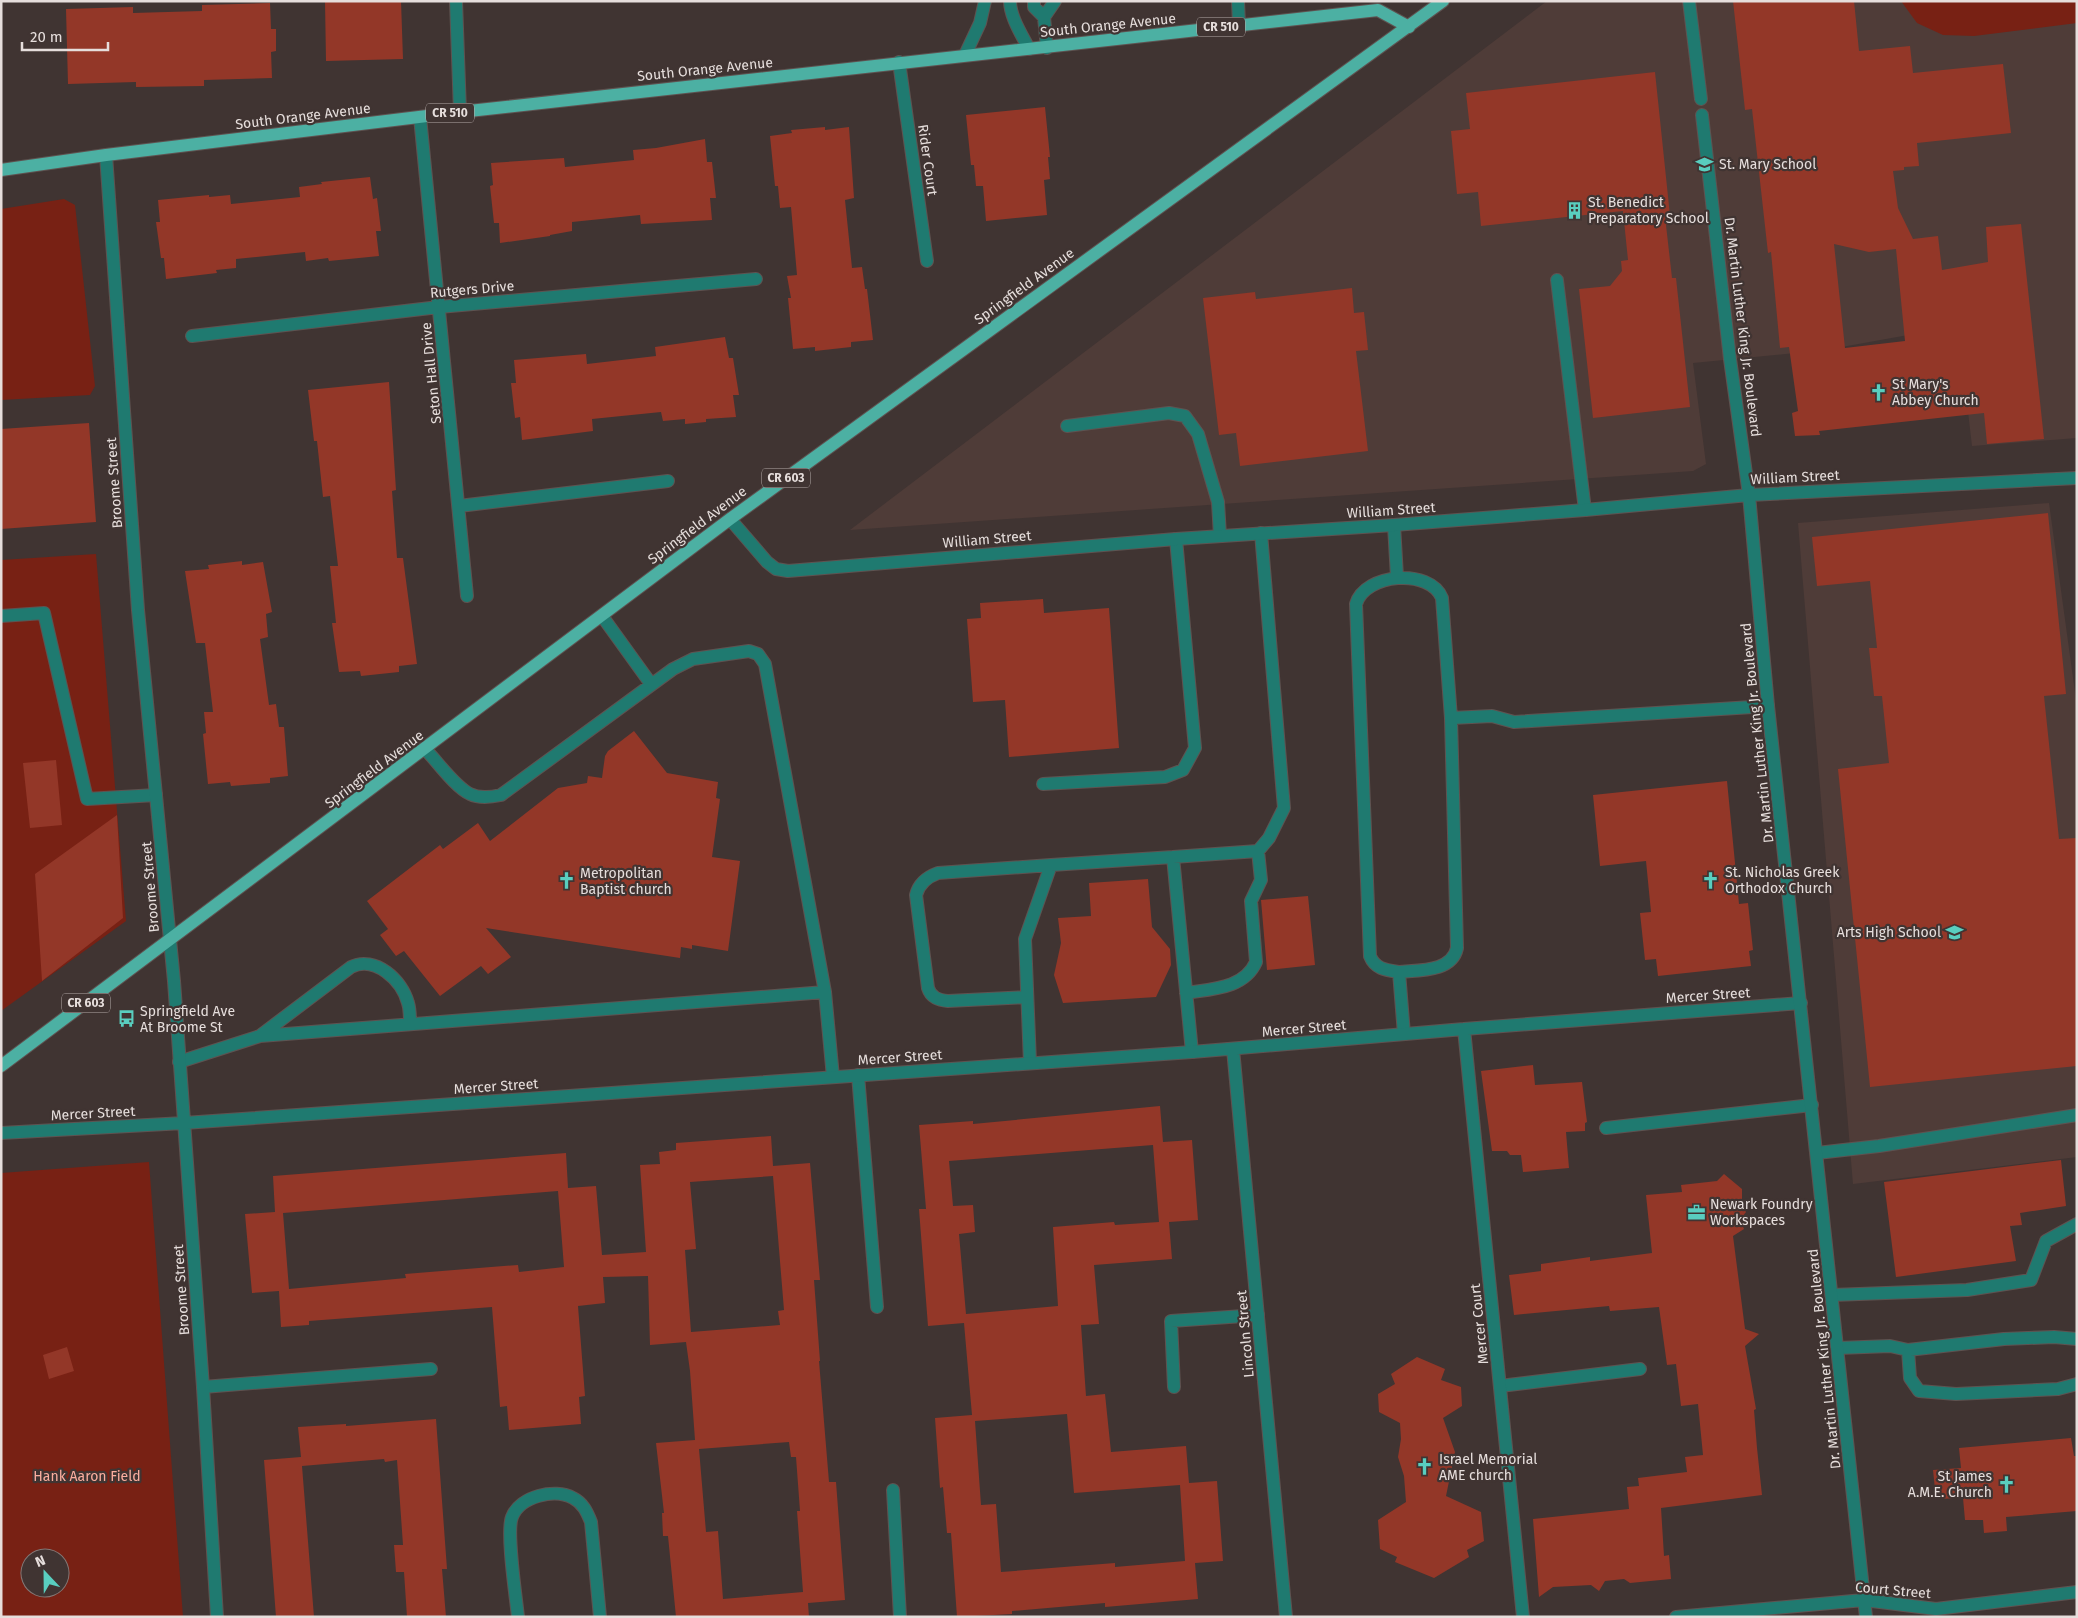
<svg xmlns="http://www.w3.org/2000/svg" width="2078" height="1618" viewBox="0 0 2078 1618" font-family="'Fira Sans',sans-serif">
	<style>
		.built { fill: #4f3c38 }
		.green { fill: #782114; fill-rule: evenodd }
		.building { fill: #933728; fill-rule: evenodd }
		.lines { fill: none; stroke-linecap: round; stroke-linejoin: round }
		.service-casing { stroke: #5e5351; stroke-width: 14 }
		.minor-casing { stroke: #5e5351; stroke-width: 14 }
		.tertiary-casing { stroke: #5e5351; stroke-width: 14 }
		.primary-casing { stroke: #5e5351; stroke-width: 14 }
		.service { stroke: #1f7a70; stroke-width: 12 }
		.minor { stroke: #1f7a70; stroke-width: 12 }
		.tertiary { stroke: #1f7a70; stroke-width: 12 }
		.primary { stroke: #4cb0a3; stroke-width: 12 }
		.labels { text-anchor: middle; stroke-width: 4.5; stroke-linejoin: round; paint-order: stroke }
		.shield { fill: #403432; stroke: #b4aba9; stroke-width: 1 }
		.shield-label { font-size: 12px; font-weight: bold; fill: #e6dedc }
		.street-label { font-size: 14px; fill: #e6dedc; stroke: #403432 }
		.poi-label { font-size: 14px; fill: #e6dedc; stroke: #403432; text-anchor: start }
		.park-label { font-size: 14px; fill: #fbae9f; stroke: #403432 }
	</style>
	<rect width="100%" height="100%" fill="#403432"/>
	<!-- built -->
	<path class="built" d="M 1547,1 L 2077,1 L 2077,438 L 1972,446 L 1958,326 L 1825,350 L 1693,363 L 1706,464 L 1693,471 L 850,530 Z
		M 2049,503 L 2077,707 L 2077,1157 L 1853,1184 L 1798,523 Z"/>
	<!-- green -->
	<path class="green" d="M 1901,1 L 2077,1 L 2077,23 L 1974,36 L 1943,35 L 1917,23 Z
		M 64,199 L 75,205 L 95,386 L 90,395 L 1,400 L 1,209 Z
		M 96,554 L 126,921 L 1,1011 L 1,560 Z
		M 149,1162 L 183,1617 L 1,1617 L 1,1173 ZM 30,1558 L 60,1558 L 60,1588 L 30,1588 Z"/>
	<!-- building -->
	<path class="building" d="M 325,1 L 401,1 L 403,59 L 326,61 Z
		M 1733,1 L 1854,1 L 1859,51 L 1910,46 L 1913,73 L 2003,64 L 2011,133 L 1917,143 L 1919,166 L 1904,167 L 1904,170 L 1893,171 L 1898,208 L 1913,239 L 1938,236 L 1942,270 L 1988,262 L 1986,227 L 2021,224 L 2044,439 L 1987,444 L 1984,413 L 1819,431 L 1820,435 L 1795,436 L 1792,413 L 1798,411 L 1789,347 L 1780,348 L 1771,252 L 1768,253 L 1752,109 L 1745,110 ZM 1834,244 L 1869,252 L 1896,249 L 1905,341 L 1845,348 Z
		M 270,3 L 271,29 L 276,29 L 276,51 L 271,52 L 272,78 L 204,80 L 204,86 L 136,87 L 136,82 L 68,84 L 66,9 L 133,7 L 133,13 L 202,11 L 202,5 Z
		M 1655,72 L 1671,225 L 1666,225 L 1672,278 L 1676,278 L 1690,407 L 1593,418 L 1579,289 L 1610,286 L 1622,271 L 1621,261 L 1628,260 L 1623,211 L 1481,226 L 1478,192 L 1457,194 L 1451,131 L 1470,129 L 1466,93 Z
		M 1045,107 L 1050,157 L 1048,157 L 1050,179 L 1044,180 L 1047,215 L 986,221 L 983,186 L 976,186 L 974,165 L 971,165 L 966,115 Z
		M 825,127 L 825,130 L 849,127 L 854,198 L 845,200 L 852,268 L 862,267 L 865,289 L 867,289 L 873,340 L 851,342 L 851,347 L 815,351 L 815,347 L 793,349 L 788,298 L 791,298 L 787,276 L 797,275 L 791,207 L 780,208 L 778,186 L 775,186 L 770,136 L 792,133 L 791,130 Z
		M 705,139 L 707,162 L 712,162 L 716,198 L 710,198 L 712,220 L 641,224 L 640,215 L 572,222 L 572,231 L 550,235 L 550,236 L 500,243 L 499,223 L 494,223 L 490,186 L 493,185 L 491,163 L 564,158 L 565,167 L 634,160 L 633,150 L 656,148 Z
		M 370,177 L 373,199 L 377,198 L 381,231 L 376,231 L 379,256 L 329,261 L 328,258 L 306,261 L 305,252 L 236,259 L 236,268 L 216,270 L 217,273 L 166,279 L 164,258 L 161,258 L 156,222 L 160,222 L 158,200 L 209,195 L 209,197 L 230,195 L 231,204 L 300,197 L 299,187 L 322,184 L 321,182 Z
		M 1352,288 L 1354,313 L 1364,312 L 1368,350 L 1356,351 L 1368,451 L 1240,466 L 1236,433 L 1219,435 L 1203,298 L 1255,292 L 1256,299 Z
		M 725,337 L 729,358 L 733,358 L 739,395 L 733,395 L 736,417 L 706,419 L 706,422 L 685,424 L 685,419 L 663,421 L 661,412 L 592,419 L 593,431 L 522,440 L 520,417 L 515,418 L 511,383 L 516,383 L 514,360 L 586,354 L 587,364 L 656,356 L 655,347 Z
		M 389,382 L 396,490 L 392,491 L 397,558 L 403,558 L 417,664 L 399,666 L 399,672 L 361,676 L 360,671 L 339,672 L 332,623 L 336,623 L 330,566 L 338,566 L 330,496 L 323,497 L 317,441 L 314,441 L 308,390 Z
		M 89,423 L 96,522 L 1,529 L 1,429 Z
		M 2048,513 L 2066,694 L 2044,696 L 2059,839 L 2077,838 L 2077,1066 L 1870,1087 L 1838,769 L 1889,763 L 1882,696 L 1874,696 L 1869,648 L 1877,648 L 1870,581 L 1817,586 L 1812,537 Z
		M 242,561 L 242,565 L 263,562 L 272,612 L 266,614 L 268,637 L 260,639 L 269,705 L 276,704 L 279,727 L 284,727 L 288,776 L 270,778 L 270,783 L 231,786 L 230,782 L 208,784 L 203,734 L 206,733 L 204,712 L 213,712 L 205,643 L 196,643 L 185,571 L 209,569 L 208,565 Z
		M 1043,599 L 1044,613 L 1109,608 L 1119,748 L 1009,757 L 1005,700 L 973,702 L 967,619 L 981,618 L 980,603 Z
		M 634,731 L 667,773 L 718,782 L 716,798 L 720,799 L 712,857 L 740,861 L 728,951 L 692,945 L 692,949 L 681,947 L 680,958 L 486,928 L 511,957 L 488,974 L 481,966 L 440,996 L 404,951 L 396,956 L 380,935 L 388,929 L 367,901 L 440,845 L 443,849 L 478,823 L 490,841 L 558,788 L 587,783 L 588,776 L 602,778 L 605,756 L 608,751 Z
		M 56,760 L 62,825 L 30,828 L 23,763 Z
		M 1727,781 L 1739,904 L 1748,903 L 1753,950 L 1749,951 L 1751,966 L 1658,976 L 1656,959 L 1645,960 L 1640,913 L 1651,912 L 1646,861 L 1600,866 L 1593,795 Z
		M 117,815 L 123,918 L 42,981 L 35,874 Z
		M 1148,879 L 1152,927 L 1170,949 L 1171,965 L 1156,997 L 1063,1003 L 1054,975 L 1061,943 L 1058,918 L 1091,916 L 1089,883 Z
		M 1308,896 L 1315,965 L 1267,970 L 1261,900 Z
		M 1533,1065 L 1535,1085 L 1582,1082 L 1587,1122 L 1585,1123 L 1585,1131 L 1566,1132 L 1569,1168 L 1523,1172 L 1521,1155 L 1510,1155 L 1507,1151 L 1492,1151 L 1481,1071 Z
		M 1160,1106 L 1163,1142 L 1192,1140 L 1198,1220 L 1169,1222 L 1172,1259 L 1094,1265 L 1099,1324 L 1081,1325 L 1086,1396 L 1105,1394 L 1111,1452 L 1186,1446 L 1189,1483 L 1217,1481 L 1223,1561 L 1195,1563 L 1198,1599 L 1105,1607 L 1105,1603 L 1012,1611 L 1012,1614 L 957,1617 L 951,1533 L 947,1533 L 943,1487 L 940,1488 L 935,1418 L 972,1415 L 964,1323 L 928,1326 L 919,1209 L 926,1209 L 919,1125 L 973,1121 L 973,1124 ZM 1153,1145 L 1159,1222 L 1115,1225 L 1114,1222 L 1053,1227 L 1058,1306 L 966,1314 L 959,1234 L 975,1232 L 973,1205 L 953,1206 L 949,1161 ZM 1067,1414 L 1074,1493 L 1180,1485 L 1185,1561 L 1115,1567 L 1115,1563 L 1001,1572 L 996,1504 L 981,1505 L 975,1421 Z
		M 771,1136 L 773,1166 L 810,1163 L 820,1280 L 814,1280 L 820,1361 L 819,1361 L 829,1482 L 836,1482 L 845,1600 L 808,1603 L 809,1617 L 676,1617 L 668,1536 L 663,1536 L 662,1513 L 664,1513 L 656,1443 L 695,1440 L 690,1371 L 686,1342 L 650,1345 L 648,1276 L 603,1277 L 605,1303 L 578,1306 L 585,1396 L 579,1397 L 581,1424 L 509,1430 L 507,1406 L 500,1407 L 492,1307 L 309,1321 L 309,1325 L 281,1327 L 279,1291 L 252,1293 L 245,1214 L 275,1212 L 273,1176 L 566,1153 L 568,1188 L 596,1186 L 602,1255 L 646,1252 L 640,1165 L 660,1164 L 659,1152 L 676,1150 L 676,1143 ZM 773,1176 L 784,1310 L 778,1311 L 780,1325 L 691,1332 L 685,1250 L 696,1249 L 690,1182 ZM 558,1191 L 564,1267 L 519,1272 L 518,1265 L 491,1267 L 405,1274 L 406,1278 L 289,1289 L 283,1213 ZM 789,1442 L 791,1457 L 796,1457 L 800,1511 L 797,1511 L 803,1592 L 723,1599 L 718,1531 L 706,1532 L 699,1449 Z
		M 2061,1160 L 2066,1206 L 2020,1213 L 2022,1225 L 2010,1226 L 2016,1261 L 1896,1277 L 1884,1182 Z
		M 1724,1174 L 1742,1189 L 1742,1205 L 1746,1212 L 1740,1220 L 1744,1229 L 1733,1236 L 1745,1329 L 1759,1334 L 1745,1346 L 1756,1409 L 1754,1410 L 1757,1448 L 1762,1495 L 1661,1508 L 1664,1556 L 1669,1555 L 1671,1579 L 1630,1583 L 1624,1579 L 1605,1581 L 1599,1591 L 1591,1585 L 1553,1587 L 1539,1597 L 1533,1519 L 1629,1509 L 1627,1487 L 1639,1486 L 1638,1478 L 1687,1472 L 1685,1457 L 1703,1455 L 1698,1404 L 1681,1406 L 1676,1364 L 1667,1365 L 1659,1307 L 1610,1311 L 1609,1306 L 1514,1315 L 1509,1275 L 1541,1271 L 1541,1264 L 1590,1257 L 1590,1261 L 1652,1253 L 1646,1195 L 1682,1192 L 1681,1185 L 1717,1181 Z
		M 67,1347 L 74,1371 L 49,1379 L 43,1355 Z
		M 1417,1357 L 1445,1369 L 1441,1380 L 1461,1387 L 1462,1406 L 1443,1418 L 1455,1452 L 1446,1496 L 1481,1512 L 1484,1541 L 1467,1550 L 1469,1557 L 1434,1578 L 1395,1562 L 1397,1557 L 1380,1549 L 1378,1520 L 1406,1502 L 1404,1476 L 1398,1457 L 1401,1439 L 1400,1423 L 1379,1412 L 1378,1394 L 1395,1384 L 1391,1374 Z
		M 436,1419 L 447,1569 L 442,1569 L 446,1617 L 407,1617 L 404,1572 L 396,1572 L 394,1545 L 403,1545 L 397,1460 L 385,1462 L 384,1459 L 302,1466 L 314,1617 L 276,1617 L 264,1460 L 301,1457 L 298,1427 L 346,1424 L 346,1426 Z
		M 2071,1438 L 2074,1456 L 2077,1456 L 2077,1511 L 2006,1517 L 2007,1531 L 1984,1533 L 1983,1520 L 1965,1520 L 1963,1498 L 1936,1499 L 1933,1470 L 1961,1468 L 1959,1448 Z"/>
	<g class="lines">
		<defs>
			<path id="service" d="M 1010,1 C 1010,17 1022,35 1029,49
				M 1034,1 L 1034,7 L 1044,17
				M 1238,1 L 1239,25
				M 1047,48 L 1044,17 L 1055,1
				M 965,55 L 980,23 L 985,1
				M 899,62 L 927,261
				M 1557,280 L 1585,510
				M 1067,426 L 1169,413 L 1185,416 L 1198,434 L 1218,502 L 1220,536
				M 1394,525 L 1397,577
				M 1,616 L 44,613 L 87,799 L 156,795
				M 602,616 L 651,684
				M 1451,718 L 1492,716 L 1514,722 L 1768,706
				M 1043,784 L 1165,777 L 1183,770 L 1195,748 L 1176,539
				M 1173,857 L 1258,851 L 1269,838 L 1284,808 L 1261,533
				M 1399,972 C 1419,970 1452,972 1457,948 L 1451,718 L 1442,598 C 1430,568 1365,573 1356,604 L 1370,956 C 1375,969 1386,970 1399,972 L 1404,1034
				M 825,992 L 833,1077
				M 1186,993 C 1211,989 1244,989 1256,962 L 1251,901 L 1261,880 L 1258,851
				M 1027,997 L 948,1001 C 939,1000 931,998 928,988 L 916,895 C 919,883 927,877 938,873 L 1051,865
				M 261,1035 L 351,967 C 375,955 402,980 408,1003 C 410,1009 410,1016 410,1023
				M 179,1062 L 260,1036 L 825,992 L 765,664 L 758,654 L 749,651 L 693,659 L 673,669 L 501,795 C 492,797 480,799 470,794 C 455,787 437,761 425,749
				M 1030,1063 L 1025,939 L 1051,865 L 1173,857 L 1192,1052
				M 858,1075 L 877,1307
				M 1606,1128 L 1812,1105
				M 1817,1153 L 1879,1146 L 2077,1115
				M 1832,1295 L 1967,1290 L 2031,1280 L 2046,1241 L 2077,1224
				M 1838,1348 L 1890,1346 L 1908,1350 L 2004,1339 L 2054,1337 L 2077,1339
				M 1908,1350 L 1910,1378 L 1919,1391 L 1956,1394 L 2058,1389 L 2077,1384
				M 1500,1386 L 1640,1369
				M 203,1387 L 431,1369
				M 1174,1387 L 1171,1321 L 1258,1315
				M 893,1490 L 900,1617
				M 518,1617 C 516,1597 506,1532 512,1517 C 520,1496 555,1488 573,1498 C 583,1503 587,1512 591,1522 L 600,1617"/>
			<path id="minor" d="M 456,1 L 460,112
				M 420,117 L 467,596
				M 106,155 L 138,610 L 174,981 L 203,1387 L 217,1617
				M 192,336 L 439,307 L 756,279
				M 459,506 L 668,481
				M 1464,1029 L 1523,1617
				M 1233,1049 L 1286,1617
				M 1,1133 L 184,1123 L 1192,1052 L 1464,1029 L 1801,1003"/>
			<path id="tertiary" d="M 1689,1 L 1701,99
				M 1702,115 L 1730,359 L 1749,495 L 1768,706 L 1866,1617
				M 730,519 L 767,562 L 776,569 L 788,571 L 1176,539 L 1394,525 L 1585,510 L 1749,495 L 2077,478
				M 1676,1617 L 1864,1600 L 1936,1609 L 2077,1592"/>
			<path id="primary" d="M 1,170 L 106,155 L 460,112 L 1378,10 L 1409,27
				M 1,1066 L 730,519 L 1443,1"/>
		</defs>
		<!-- service casing -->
		<use href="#service" class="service-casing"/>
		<!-- minor casing -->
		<use href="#minor" class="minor-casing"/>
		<!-- tertiary casing -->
		<use href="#tertiary" class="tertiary-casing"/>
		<!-- primary casing -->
		<use href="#primary" class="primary-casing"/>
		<!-- service -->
		<use href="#service" class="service"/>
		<!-- minor -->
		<use href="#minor" class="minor"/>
		<!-- tertiary -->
		<use href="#tertiary" class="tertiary"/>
		<!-- primary -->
		<use href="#primary" class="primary"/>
	</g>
	<!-- icons -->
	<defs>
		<symbol id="school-bare" viewBox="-9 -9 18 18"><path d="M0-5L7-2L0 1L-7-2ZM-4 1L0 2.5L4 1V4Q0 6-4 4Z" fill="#59cebf" stroke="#403432" stroke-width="2.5" paint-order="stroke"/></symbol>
		<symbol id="building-bare" viewBox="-9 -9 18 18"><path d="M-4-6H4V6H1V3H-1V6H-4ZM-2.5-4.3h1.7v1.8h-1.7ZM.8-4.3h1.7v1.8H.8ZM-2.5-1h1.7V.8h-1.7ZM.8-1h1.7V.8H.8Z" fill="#59cebf" stroke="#403432" stroke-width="2.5" paint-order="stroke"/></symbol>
		<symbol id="church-bare" viewBox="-9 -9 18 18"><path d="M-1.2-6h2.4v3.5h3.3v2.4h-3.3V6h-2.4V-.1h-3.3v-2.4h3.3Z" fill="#59cebf" stroke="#403432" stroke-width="2.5" paint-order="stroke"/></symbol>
		<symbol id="bus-bare" viewBox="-9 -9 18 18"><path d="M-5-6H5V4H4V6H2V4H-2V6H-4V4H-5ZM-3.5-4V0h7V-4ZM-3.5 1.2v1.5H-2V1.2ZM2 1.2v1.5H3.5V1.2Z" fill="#59cebf" stroke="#403432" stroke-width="2.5" paint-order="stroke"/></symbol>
		<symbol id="office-bare" viewBox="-9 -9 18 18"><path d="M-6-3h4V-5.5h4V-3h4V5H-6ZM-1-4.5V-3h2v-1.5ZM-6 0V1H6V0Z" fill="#59cebf" stroke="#403432" stroke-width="2.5" paint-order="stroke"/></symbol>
	</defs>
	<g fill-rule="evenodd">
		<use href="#school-bare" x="1692" y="152" width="25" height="25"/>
		<use href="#building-bare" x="1562" y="198" width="25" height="25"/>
		<use href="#church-bare" x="1866" y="380" width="25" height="25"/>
		<use href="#church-bare" x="1698" y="868" width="25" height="25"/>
		<use href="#church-bare" x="554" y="868" width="25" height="25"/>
		<use href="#school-bare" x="1942" y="920" width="25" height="25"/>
		<use href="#bus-bare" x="114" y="1006" width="25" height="25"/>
		<use href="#office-bare" x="1684" y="1200" width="25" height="25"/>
		<use href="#church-bare" x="1412" y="1454" width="25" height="25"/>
		<use href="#church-bare" x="1994" y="1472" width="25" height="25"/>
	</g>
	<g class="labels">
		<!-- shield labels -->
		<g class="shield">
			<rect x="1197" y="17.5" width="48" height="19" rx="4"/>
			<rect x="426" y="103.5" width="48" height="19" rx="4"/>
			<rect x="762" y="468.5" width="48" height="19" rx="4"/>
			<rect x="62" y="993.5" width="48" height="19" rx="4"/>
		</g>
		<g class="shield-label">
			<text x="1221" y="31">CR 510</text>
			<text x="450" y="117">CR 510</text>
			<text x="786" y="482">CR 603</text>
			<text x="86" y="1007">CR 603</text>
		</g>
		<!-- street labels -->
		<g class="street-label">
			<text transform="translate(1108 25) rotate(-6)" y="5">South Orange Avenue</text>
			<text transform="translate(705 69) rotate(-6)" y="5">South Orange Avenue</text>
			<text transform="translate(303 116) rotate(-7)" y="5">South Orange Avenue</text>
			<text transform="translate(928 160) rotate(82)" y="5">Rider Court</text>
			<text transform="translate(1024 286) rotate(-36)" y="5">Springfield Avenue</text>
			<text transform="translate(472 289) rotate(-5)" y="5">Rutgers Drive</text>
			<text transform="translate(1743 327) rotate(83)" y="5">Dr. Martin Luther King Jr. Boulevard</text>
			<text transform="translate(431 373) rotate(-96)" y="5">Seton Hall Drive</text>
			<text transform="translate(1795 477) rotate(-3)" y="5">William Street</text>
			<text transform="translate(114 483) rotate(-94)" y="5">Broome Street</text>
			<text transform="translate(1391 510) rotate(-4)" y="5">William Street</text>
			<text transform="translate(697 525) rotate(-37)" y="5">Springfield Avenue</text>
			<text transform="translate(987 539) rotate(-5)" y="5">William Street</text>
			<text transform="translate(1757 733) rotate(-96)" y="5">Dr. Martin Luther King Jr. Boulevard</text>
			<text transform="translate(374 769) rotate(-37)" y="5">Springfield Avenue</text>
			<text transform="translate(150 887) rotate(-95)" y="5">Broome Street</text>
			<text transform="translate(1708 995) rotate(-4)" y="5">Mercer Street</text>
			<text transform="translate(1304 1028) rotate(-5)" y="5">Mercer Street</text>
			<text transform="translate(900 1057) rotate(-4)" y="5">Mercer Street</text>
			<text transform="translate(496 1086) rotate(-4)" y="5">Mercer Street</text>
			<text transform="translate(93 1113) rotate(-3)" y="5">Mercer Street</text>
			<text transform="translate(181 1290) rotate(-94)" y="5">Broome Street</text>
			<text transform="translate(1479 1324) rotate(-96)" y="5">Mercer Court</text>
			<text transform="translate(1245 1334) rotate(-95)" y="5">Lincoln Street</text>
			<text transform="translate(1824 1359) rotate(-96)" y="5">Dr. Martin Luther King Jr. Boulevard</text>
			<text transform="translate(1893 1590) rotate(5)" y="5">Court Street</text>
		</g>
		<!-- poi labels -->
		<g class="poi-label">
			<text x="1719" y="169">St. Mary School</text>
			<text x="1588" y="207">St. Benedict<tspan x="1588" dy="16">Preparatory School</tspan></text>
			<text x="1892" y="389">St Mary's<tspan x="1892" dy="16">Abbey Church</tspan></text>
			<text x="1725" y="877">St. Nicholas Greek<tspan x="1725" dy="16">Orthodox Church</tspan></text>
			<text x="580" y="878">Metropolitan<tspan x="580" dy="16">Baptist church</tspan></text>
			<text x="1941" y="937" text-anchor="end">Arts High School</text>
			<text x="140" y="1016">Springfield Ave<tspan x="140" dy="16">At Broome St</tspan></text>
			<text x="1710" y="1209">Newark Foundry<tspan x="1710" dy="16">Workspaces</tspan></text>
			<text x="1439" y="1464">Israel Memorial<tspan x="1439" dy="16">AME church</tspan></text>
			<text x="1992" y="1481" text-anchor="end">St James<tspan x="1992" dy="16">A.M.E. Church</tspan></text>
		</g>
		<!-- park labels -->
		<g class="park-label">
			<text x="87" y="1481">Hank Aaron Field</text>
		</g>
	</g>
	<!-- border -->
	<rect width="2078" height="1618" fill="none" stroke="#e6dedc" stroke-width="5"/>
	<!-- north arrow -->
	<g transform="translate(45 1573) rotate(338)"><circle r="24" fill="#403432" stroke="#827876"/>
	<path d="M0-4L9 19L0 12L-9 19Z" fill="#59cebf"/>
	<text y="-8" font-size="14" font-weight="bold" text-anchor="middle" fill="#e6dedc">N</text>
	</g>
	<!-- scale -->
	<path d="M22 42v8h86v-8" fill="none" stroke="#e6dedc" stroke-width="2.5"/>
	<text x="30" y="42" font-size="15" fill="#e6dedc" stroke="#403432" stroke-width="4" paint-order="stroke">20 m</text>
</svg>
